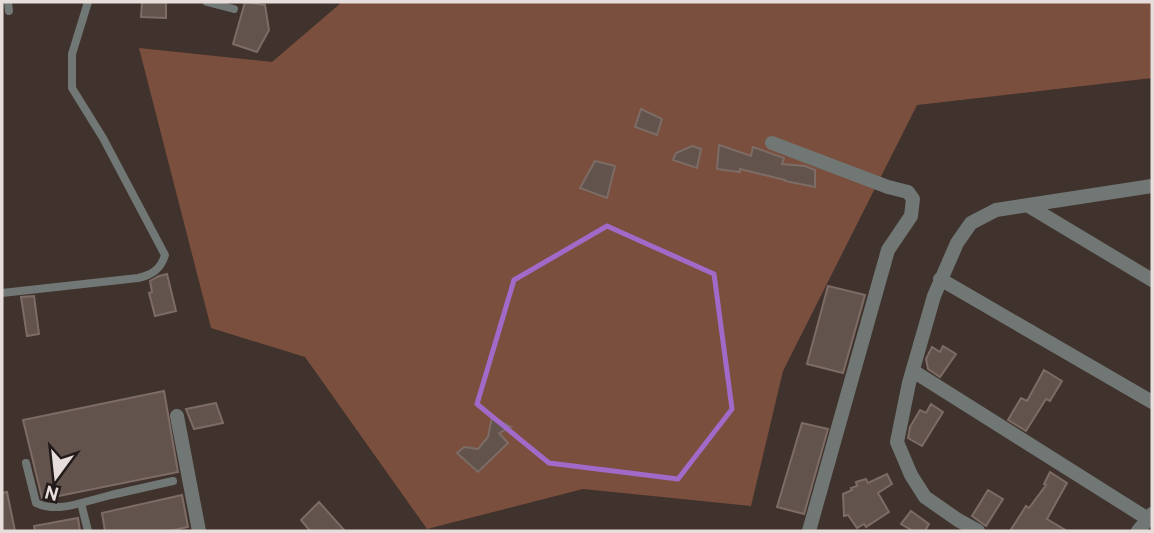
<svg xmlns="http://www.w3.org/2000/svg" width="1154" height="533" viewBox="0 0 1154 533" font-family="Overpass,sans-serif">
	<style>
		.green { fill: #7a4f3d }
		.building { fill: #62534d; stroke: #7c6c65; stroke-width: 2 }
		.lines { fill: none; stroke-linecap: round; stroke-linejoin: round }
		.lane { stroke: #707774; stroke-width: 8 }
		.street { stroke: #707774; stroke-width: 14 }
		.marked { fill: none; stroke: #a16ac8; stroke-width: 5; stroke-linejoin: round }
	</style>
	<rect width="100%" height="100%" fill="#40322c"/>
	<!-- green -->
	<path class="green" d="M 342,2 L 1152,2 L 1152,78 L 917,105 L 783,371 L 751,506 L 583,489 L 427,529 L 305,357 L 211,328 L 139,48 L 272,62 Z"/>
	<!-- building -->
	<path class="building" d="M 142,2 L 166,2 L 166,18 L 141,17 Z
		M 245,2 L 265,5 L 269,30 L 257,52 L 233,44 Z
		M 641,109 L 662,119 L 657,135 L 635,127 Z
		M 719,145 L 751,156 L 753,147 L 784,158 L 782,164 L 805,166 L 815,170 L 815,187 L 785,181 L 785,180 L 740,169 L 740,172 L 717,169 Z
		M 692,146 L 701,149 L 697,168 L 673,160 L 676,153 Z
		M 595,161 L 615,166 L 607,198 L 580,188 Z
		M 167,274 L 176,311 L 155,316 L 149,293 L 152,292 L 150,281 L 159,276 Z
		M 828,286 L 865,295 L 843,373 L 807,364 Z
		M 34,296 L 39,334 L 27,336 L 21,297 Z
		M 943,346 L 956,354 L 940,377 L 928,369 L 926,359 L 932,347 L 940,352 Z
		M 1044,370 L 1062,381 L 1050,401 L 1046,399 L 1026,431 L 1008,420 L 1021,398 L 1027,401 Z
		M 164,391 L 178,472 L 44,499 L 42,498 L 23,420 Z
		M 216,403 L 223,423 L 194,429 L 186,409 Z
		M 931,404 L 943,412 L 922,446 L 908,438 L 910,427 L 920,410 L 926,413 Z
		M 492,417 L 511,427 L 499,433 L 508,443 L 478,472 L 457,453 L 464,447 L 478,449 L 488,437 Z
		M 802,423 L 828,429 L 804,514 L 777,507 Z
		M 1050,472 L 1067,483 L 1047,519 L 1067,531 L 1010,531 L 1026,506 L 1029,508 L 1046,485 L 1044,484 Z
		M 887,474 L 892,484 L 878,493 L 889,512 L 866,527 L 864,524 L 857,528 L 848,515 L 844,516 L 843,494 L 852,490 L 851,488 L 857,486 L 856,482 L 866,479 L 868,483 Z
		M 988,490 L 1003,499 L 986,526 L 972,516 Z
		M 7,492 L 15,531 L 2,531 L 2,493 Z
		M 182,495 L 188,527 L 169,531 L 105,531 L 102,513 Z
		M 319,502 L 345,531 L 310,531 L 301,520 Z
		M 911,511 L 929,524 L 925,531 L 913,531 L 901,524 Z
		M 78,518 L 80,531 L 35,531 L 34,526 Z"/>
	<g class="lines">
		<!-- lane -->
		<path class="lane" d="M 8,2 L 9,11
			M 207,2 L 234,9
			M 2,293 L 138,278 C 152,275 161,269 165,255 L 103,138 L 72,88 L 72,54 L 88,2
			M 26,463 L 36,503 C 50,510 67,507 81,503
			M 88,531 L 81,503 L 111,495 L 173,481"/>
		<!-- street -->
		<path class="street" d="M 772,143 L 888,187 L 908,192 L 913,199 L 911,216 L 888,250 L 809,531
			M 1027,205 L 1152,280
			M 940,279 L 1152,402
			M 913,371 L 1148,519
			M 177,416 L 199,531
			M 978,531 L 958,520 L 925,497 L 911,475 L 897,442 L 909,383 L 934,296 L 957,243 L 971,223 L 996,210 L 1152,186
			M 1138,531 L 1152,514"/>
	</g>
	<!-- marked area -->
	<path class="marked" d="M 607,226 L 714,274 L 732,409 L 678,479 L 549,463 L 477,404 L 514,280 Z"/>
	<!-- border -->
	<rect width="1154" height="533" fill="none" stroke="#e7ddda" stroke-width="7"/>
	<!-- north arrow -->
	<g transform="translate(56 477) rotate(195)" stroke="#221b19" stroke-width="5" paint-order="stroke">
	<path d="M0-5L12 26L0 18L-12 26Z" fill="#e7ddda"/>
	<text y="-10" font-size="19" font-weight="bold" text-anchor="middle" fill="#e7ddda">N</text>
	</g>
</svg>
